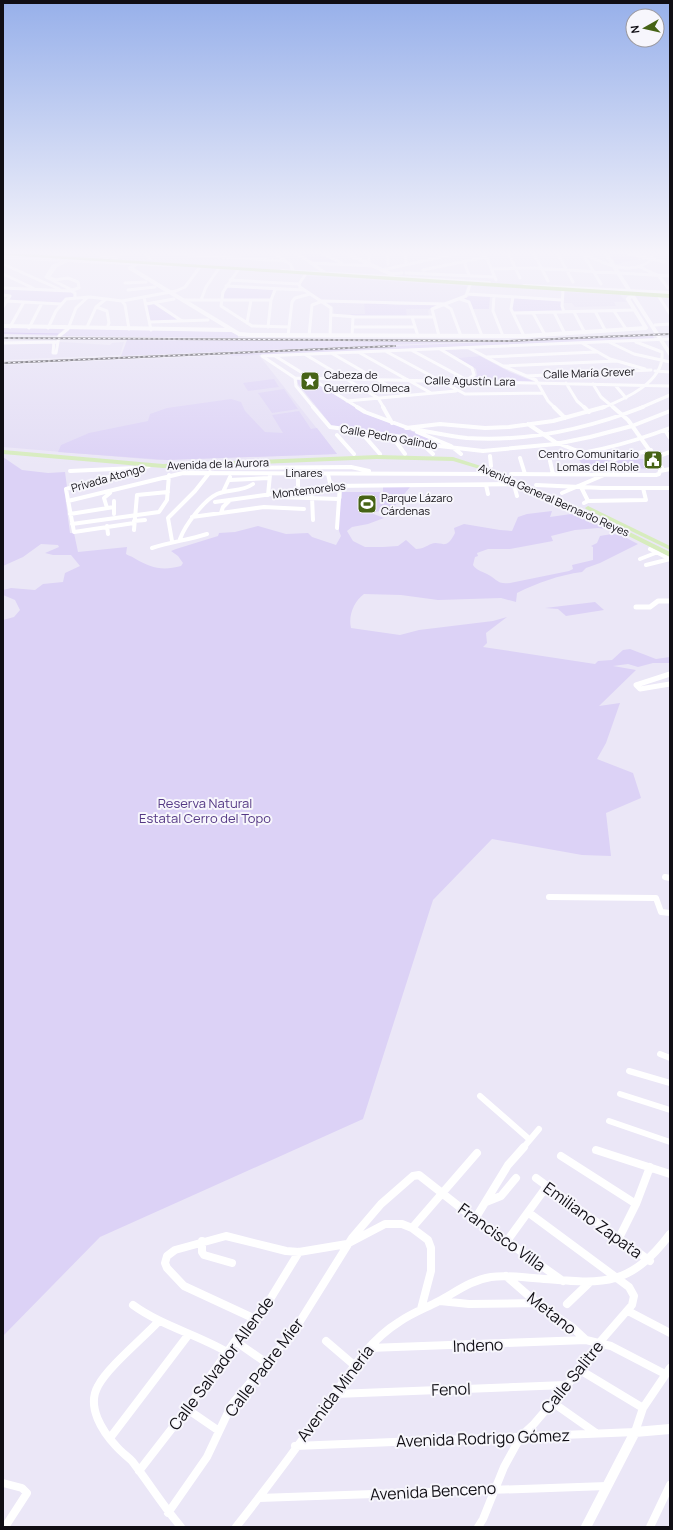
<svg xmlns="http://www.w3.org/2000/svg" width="673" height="1530" viewBox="0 0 673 1530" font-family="Manrope,sans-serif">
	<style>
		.built { fill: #e3ddf5 }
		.green { fill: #dcd2f6 }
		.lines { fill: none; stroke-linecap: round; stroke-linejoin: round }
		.stream { stroke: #beaaec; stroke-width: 1 }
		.street-far4 { stroke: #fff; stroke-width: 3 }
		.street-far3 { stroke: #fff; stroke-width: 4 }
		.street-far2 { stroke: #fff; stroke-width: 5 }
		.street-far1 { stroke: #fff; stroke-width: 6 }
		.street { stroke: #fff; stroke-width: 8 }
		.secondary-far1 { stroke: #fff; stroke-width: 4 }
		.secondary { stroke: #fff; stroke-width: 10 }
		.primary { fill: #d7ecbe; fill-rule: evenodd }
		.highway { fill: #bde093; fill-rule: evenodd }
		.rail-casing { stroke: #2c2a31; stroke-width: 2 }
		.rail { stroke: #f7f6fc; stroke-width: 1; stroke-dasharray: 2.5; stroke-linecap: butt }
		.labels { text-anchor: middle; stroke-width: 4; stroke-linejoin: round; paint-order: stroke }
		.far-street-label { font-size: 11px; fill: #100e14; stroke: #f7f6fc }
		.far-poi-label { font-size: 11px; fill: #100e14; stroke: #f7f6fc; text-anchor: start }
		.park-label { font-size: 13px; fill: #543884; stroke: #f7f6fc }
		.near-street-label { font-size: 16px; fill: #100e14; stroke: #f7f6fc }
	</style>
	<rect width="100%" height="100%" fill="#ebe7f7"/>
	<!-- built -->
	<path class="built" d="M 306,276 L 466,286 L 467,287 L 464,295 L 444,302 L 407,303 L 351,300 L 323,300 L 302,287 L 300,284 Z
		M 564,292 L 620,295 L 627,302 L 614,302 L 616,306 L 575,307 L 572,303 L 563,303 Z
		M 326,302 L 364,302 L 366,314 L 334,315 L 333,307 Z
		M 405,309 L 430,309 L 428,311 L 429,316 L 407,316 Z
		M 61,342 L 110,345 L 112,343 L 124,342 L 120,355 L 3,360 L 3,344 Z
		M 467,349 L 480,356 L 457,358 L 444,350 Z
		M 258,354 L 337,454 L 157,460 L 3,447 L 3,365 Z"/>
	<!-- green -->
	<path class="green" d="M 301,254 L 321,254 L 340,264 L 313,262 Z
		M 609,254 L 627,254 L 643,258 L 616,264 Z
		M 227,287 L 273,290 L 270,300 L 222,299 Z
		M 3,289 L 72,292 L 74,295 L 73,297 L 65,299 L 60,303 L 8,301 L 11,295 L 3,295 Z
		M 470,296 L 490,297 L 489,309 L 473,309 L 470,303 L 463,299 Z
		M 513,297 L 561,300 L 564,312 L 513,313 L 511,309 Z
		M 364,302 L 397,305 L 436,305 L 430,309 L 406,309 L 407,316 L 355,317 L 350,314 L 365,314 Z
		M 154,304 L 180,321 L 150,321 L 146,305 Z
		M 3,328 L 65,328 L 57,336 L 3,334 Z
		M 70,328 L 231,332 L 238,335 L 238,338 L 62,336 Z
		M 652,335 L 655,339 L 231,356 L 230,353 Z
		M 127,340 L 465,342 L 121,356 Z
		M 480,356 L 510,372 L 535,382 L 472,381 L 477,375 L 476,369 L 457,358 Z
		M 274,379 L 279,387 L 248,391 L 243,383 Z
		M 297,379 L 309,385 L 319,385 L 366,414 L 407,429 L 446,446 L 332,426 L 298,384 Z
		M 284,389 L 298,409 L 272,413 L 258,393 Z
		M 231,399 L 241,402 L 245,411 L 265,432 L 283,433 L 272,415 L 299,411 L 311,429 L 317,428 L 337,454 L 167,460 L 58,452 L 61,445 L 89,433 L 148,421 L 150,414 L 167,408 Z
		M 575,454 L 581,454 L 611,460 L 622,459 L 649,459 L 659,468 L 625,469 L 582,464 Z
		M 3,457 L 22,470 L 48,473 L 65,472 L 67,487 L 64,488 L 70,533 L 74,533 L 78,552 L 127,547 L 126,554 C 129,556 131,556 134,558 C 151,568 162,571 181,566 L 183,563 L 178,556 L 171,551 L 176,549 L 218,536 L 219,533 L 235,532 L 258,526 L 286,534 L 308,533 L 312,537 L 336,545 L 341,536 L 339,531 L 339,501 L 342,498 L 342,492 L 383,492 L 383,487 L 410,487 L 393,508 L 371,513 L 384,518 L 368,524 L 352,527 L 347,531 L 353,541 L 365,547 L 383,547 L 398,546 L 406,540 L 416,549 C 423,549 426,546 431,544 C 441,540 446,552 455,533 L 454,528 L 464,524 L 500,530 L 512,531 L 518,517 L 527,514 L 552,511 L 550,517 L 578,513 L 602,525 L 605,529 L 598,528 L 575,530 L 551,536 L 553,541 L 510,549 L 488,549 L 477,553 L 478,556 L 475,557 L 473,565 C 476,570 481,571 487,574 C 496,578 497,585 510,583 L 569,571 L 573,569 L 572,565 L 593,560 L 593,547 L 591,546 L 597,543 L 600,536 C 620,532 620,535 638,544 L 600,563 L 586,568 L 582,572 C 559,575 537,583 517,593 L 516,602 L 501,598 L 438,600 L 401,595 L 364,594 C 354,601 348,616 351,628 L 400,635 L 419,630 L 493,621 L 507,617 L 486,633 L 487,643 L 483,647 L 595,664 L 598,661 L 612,660 L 623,650 L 630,649 L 656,659 L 670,657 L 670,663 L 653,663 L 638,667 L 628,664 L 613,666 L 636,670 L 599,706 L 620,703 L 606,743 L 597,759 L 633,773 L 641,798 L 606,813 L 611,856 L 582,855 L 492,839 L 433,900 L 363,1119 L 100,1237 L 3,1336 L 3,620 L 14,617 L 20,610 L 15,600 L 3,595 L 3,590 L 11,588 L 35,590 L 43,584 L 63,582 L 65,573 L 80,566 L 71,555 L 53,555 L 45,553 L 59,547 L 58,545 L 41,544 L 23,557 L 3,566 Z
		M 595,602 L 604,610 L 566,616 L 558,609 L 545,608 Z"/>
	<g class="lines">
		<!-- stream -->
		<path class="stream" d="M 3,333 L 58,334"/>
		<!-- street-far4 -->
		<path class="street-far4" d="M 146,254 L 150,259
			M 176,254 L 285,261
			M 275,254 L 290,264 L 293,270
			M 298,254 L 324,272
			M 323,254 L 342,263
			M 369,254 L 369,264
			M 388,254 L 388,264
			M 406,254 L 406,265
			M 485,254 L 496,280
			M 509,254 L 520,278
			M 534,254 L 548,281
			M 558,254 L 573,282
			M 583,254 L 601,284
			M 584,254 C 604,264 633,277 652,259 L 664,262
			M 630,254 L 652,259 L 652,257
			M 105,257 L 125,254
			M 61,259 L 62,262 L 53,266 L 46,277 L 72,290 L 79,288 L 78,282 L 68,278 L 55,280 L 48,277 L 56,266 L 69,260
			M 464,262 L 469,275
			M 311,263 L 375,266
			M 3,264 L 59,289
			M 640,267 L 659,276 L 668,288
			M 491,269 L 533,268 L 670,276
			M 238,270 L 223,292 L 221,306 L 252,326 L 289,327
			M 382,270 L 455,254
			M 423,270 L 486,257
			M 406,273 L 495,277
			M 3,274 L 33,288
			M 391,274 L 402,273
			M 305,275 L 299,284 L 300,287 L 331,308 L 330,336
			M 230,280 L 299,284
			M 125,283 L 146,282
			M 226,286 L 304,290
			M 3,288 L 71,291 L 75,293 L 75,298
			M 128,290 L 155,287
			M 563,291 L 562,306 L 564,312
			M 656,292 L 670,314
			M 468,294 L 561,300
			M 3,295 L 10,296 L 3,307
			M 494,296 L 493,311 L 503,336
			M 144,297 L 151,330
			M 513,297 L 511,309 L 524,336
			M 460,299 L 469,302 L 482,336
			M 183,300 L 271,300
			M 201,300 L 206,287 L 219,268
			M 6,301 L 61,304
			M 122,301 L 125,305 L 129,329
			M 155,303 L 182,321
			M 146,304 L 174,299
			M 96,307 L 107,311 L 109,323 L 107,328
			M 595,311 L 605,330
			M 614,311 L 626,329
			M 554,312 L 565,334
			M 574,312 L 585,333
			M 513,313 L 635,310
			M 533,313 L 545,335
			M 331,315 L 356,317 L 432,317
			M 412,317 L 418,336
			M 150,322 L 208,320
			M 247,323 L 251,300
			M 655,325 L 670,324
			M 10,327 L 24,302
			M 87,327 L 96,307 L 106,299
			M 268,327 L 271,300 L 275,290
			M 353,327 L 414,327
			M 29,328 L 42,303
			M 48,328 L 56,311 L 66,299 L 90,297 L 122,301 L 176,291 L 185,287 L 200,267
			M 288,336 L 292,302 L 295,298 L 310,294
			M 309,336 L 312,305 L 323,301 L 443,304 L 451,309 L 461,336
			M 352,336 L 353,317
			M 439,336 L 432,309 L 466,296 L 470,285
			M 54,342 L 53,353 L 56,353 L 58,342
			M 609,342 L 634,354 L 670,362
			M 3,343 L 58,342 L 59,336 L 68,329 L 76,308 L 88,297
			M 582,343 L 610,359 L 645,369
			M 469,348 L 503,366 L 536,380 L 548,401 L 555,408
			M 440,349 L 472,368 L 474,375 L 467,380
			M 413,351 L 467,380
			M 387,352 L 465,394 L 543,393
			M 360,353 L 431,393
			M 333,354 L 404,395
			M 306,355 L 378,398 L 384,408
			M 262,356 L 295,378 L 296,386 L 314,408
			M 262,356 L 670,339
			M 275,356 L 359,408
			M 487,357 L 596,352
			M 504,366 L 617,361
			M 655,371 L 670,372
			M 526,376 L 651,370
			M 295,378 L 670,386
			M 301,378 L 309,383 L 318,384
			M 566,383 L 577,401 L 585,408
			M 593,384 L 601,397 L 614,408
			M 615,385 L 626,398
			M 347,401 L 456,391
			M 602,408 C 625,399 665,382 662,352 L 636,342
			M 640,408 L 670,395"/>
		<!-- street-far3 -->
		<path class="street-far3" d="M 313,407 L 330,427 L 402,437 L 422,444 L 483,451 L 556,444 L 590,437 L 632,426 L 670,411
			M 357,407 L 365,412 L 408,428
			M 383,407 L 392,423
			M 554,407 L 565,418
			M 584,407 L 589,412
			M 613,407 L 628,420 L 662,468
			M 528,424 L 555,442 L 575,450 L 607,458 L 615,459 L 651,450
			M 406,428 L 440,424 L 485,428 L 509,427 L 553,421 L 604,407
			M 413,429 C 431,432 449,436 467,438 C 528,442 587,429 643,407
			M 665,430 L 670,438
			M 417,432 L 451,446 L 461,454
			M 337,435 L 354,454
			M 366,438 L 380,454
			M 396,442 L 405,454
			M 422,444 L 433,454
			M 490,456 L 491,466
			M 656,457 L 670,452
			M 520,458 L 525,474
			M 540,458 C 585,455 628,444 670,428
			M 550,461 L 553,474
			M 194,465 L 198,468 L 351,467 L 369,471
			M 580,465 L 582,474
			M 70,471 L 135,468
			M 298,473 L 298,490
			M 328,474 L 330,483
			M 511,474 L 656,475 L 659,474 L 660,471 L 670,469
			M 230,480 L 269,478
			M 486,485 L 488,494
			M 514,485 L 517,496
			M 536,485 L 602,488 L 670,488
			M 581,487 L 588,501
			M 223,492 L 230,477
			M 536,492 L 584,514 L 595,517
			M 562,493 L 618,469
			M 268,495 L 270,475
			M 277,497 L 338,499
			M 312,497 L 313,520
			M 68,501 L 183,473 L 496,474
			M 114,501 L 114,514
			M 215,502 L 330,486 L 522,484
			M 584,503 L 588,501 L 646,500 L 643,488
			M 107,508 L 104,498 L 110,493
			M 221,513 L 223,507 L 230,500
			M 70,514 L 114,507
			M 192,517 L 264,507 L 304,509
			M 134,521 L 145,520
			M 134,523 L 74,532 L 66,489 L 149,466
			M 72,524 L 159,512 L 167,500 L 169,475
			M 107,526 L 108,534
			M 337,528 L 340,485
			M 134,530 L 137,495 L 168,492
			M 180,539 C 185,525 204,500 217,494 C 229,489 242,492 253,484
			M 172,541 L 168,518 L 195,491 L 210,472
			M 152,548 C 170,542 188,540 207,534
			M 650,549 L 670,559
			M 640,559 L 658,552
			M 646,565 L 670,559"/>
		<!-- street-far2 -->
		<path class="street-far2" d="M 636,607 L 650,607 L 658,601 L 670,601
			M 670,674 L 636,685 L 640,689 L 670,684"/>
		<!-- street-far1 -->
		<path class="street-far1" d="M 665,877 L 670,878
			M 549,897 L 656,898 L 661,912 L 670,913
			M 660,1054 L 670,1058
			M 629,1071 L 670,1083
			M 620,1094 L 670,1110
			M 480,1096 L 529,1139
			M 609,1121 L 670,1142
			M 523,1148 L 539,1129"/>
		<!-- street -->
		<path class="street" d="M 596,1150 L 670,1174
			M 561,1156 L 636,1204
			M 536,1178 L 650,1261
			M 486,1202 L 501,1196 L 516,1178
			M 475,1219 L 508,1165 L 524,1147
			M 412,1228 L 477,1153
			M 619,1238 L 636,1204 L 650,1167
			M 202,1241 L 202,1252 L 204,1255 L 232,1263
			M 507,1241 L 547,1186
			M 506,1276 L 537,1303 L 572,1327 L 586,1340 L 611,1346 L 665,1374
			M 440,1301 L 469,1304 L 537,1303
			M 567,1304 L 590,1282
			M 133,1305 C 162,1326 196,1334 227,1352
			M 628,1311 L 670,1333
			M 253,1318 L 184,1286 L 167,1268 L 165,1263 L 167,1256 L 175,1250 L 226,1236 L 286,1251 L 299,1252 L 347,1244 L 385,1224 L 402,1224 L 412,1228 L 428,1240 L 431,1248 L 431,1271 L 421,1309
			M 158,1322 C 142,1339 108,1367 98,1386 C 86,1407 103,1432 116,1446 C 121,1452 127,1456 132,1461 C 149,1483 163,1506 181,1527
			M 235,1341 L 268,1364
			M 326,1341 L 354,1365
			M 369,1348 L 586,1340
			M 580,1370 L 643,1408
			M 335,1394 L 566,1385
			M 552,1402 L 596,1433
			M 187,1409 L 219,1431
			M 110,1438 L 189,1334
			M 295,1446 L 635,1432 L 643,1408 L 670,1368
			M 139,1471 L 187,1409 L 235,1341 L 269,1301 L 299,1252
			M 3,1483 L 22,1488 L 27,1493 L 5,1527
			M 259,1498 L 607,1486
			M 168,1513 L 207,1457 L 232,1404 L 294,1331 L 352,1238 L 381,1204 L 413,1176 L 419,1175 L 475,1219 L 563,1281
			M 236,1527 C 266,1489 295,1450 323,1411 C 346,1379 365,1343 399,1322 C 412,1313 426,1308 439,1301 C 456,1292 471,1280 491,1277 C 505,1275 519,1277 533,1278 C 599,1283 627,1291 670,1234
			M 478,1527 L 483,1519 L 504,1467 L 521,1436 L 533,1425 L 580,1370 L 599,1343 L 632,1305 L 634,1296 L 629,1287 L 529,1213
			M 650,1527 L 670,1485"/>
		<!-- secondary-far1 -->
		<path class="secondary-far1" d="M 55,254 L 69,255
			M 100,254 L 107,259
			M 108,254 L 116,259
			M 348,254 L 393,275
			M 606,254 L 670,354
			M 3,257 L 171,265
			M 136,264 L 130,268 L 239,334 L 251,335 L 524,336 L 646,328 L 628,299 L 630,297
			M 282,271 L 489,283
			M 524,286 L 670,293
			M 3,326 L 232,330"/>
		<!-- secondary -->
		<path class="secondary" d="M 586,1527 L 635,1432 L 670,1429"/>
		<!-- primary -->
		<path class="primary" d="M 3,450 L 163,464 L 377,455 L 453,457 L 487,468 L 585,510 L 670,552 L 670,557 L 581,512 L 483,470 L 453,461 L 377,459 L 163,468 L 3,454 Z
			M 588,506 L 670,546 L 670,550 L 586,509 L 585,508 Z"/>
		<!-- highway -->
		<path class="highway" d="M 3,254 L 26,254 L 670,294 L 670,298 L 3,255 Z"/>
		<defs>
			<path id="rail" d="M 3,338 L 508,341 L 670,334
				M 3,363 L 395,346"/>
		</defs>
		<!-- rail casing -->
		<use href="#rail" class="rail-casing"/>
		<!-- rail -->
		<use href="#rail" class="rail"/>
	</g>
	<!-- sky -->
	<linearGradient id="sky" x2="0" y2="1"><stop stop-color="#97b0ea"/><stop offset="0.54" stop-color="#f6f4fb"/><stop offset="1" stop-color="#f6f4fb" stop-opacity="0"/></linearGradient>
	<rect width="673" height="468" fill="url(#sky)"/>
	<!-- icons -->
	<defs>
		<symbol id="sight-square" viewBox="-11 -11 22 22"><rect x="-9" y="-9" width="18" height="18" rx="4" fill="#466316" stroke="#f7f6fc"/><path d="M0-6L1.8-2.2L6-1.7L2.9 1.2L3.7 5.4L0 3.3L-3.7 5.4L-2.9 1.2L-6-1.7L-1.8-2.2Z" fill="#fff"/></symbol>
		<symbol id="civic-square" viewBox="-11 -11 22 22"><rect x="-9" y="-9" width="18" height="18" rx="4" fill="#466316" stroke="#f7f6fc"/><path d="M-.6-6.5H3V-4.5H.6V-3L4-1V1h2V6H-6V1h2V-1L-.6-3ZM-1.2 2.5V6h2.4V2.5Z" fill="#fff"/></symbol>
		<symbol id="stadium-square" viewBox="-11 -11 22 22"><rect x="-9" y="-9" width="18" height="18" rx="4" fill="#466316" stroke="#f7f6fc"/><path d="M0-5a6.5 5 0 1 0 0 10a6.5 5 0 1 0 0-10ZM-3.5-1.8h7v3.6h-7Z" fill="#fff"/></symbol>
	</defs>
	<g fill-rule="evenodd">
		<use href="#sight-square" x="299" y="370" width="22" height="22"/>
		<use href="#civic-square" x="642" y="449" width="22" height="22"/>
		<use href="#stadium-square" x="356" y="493" width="22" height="22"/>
	</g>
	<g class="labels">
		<!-- far-street labels -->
		<g class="far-street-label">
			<text transform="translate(589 373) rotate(-2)" y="4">Calle María Grever</text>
			<text transform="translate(470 381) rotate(1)" y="4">Calle Agustín Lara</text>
			<text transform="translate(389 437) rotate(10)" y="4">Calle Pedro Galindo</text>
			<text transform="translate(218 464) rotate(-2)" y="4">Avenida de la Aurora</text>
			<text x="304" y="477">Linares</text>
			<text transform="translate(108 478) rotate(-16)" y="4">Privada Atongo</text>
			<text transform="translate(309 490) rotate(-7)" y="4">Montemorelos</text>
			<text transform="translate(554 500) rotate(24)" y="4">Avenida General Bernardo Reyes</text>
		</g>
		<!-- far-poi labels -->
		<g class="far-poi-label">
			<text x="324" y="379">Cabeza de<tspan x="324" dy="13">Guerrero Olmeca</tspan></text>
			<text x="639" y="458" text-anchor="end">Centro Comunitario<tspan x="639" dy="13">Lomas del Roble</tspan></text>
			<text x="381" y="502">Parque Lázaro<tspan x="381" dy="13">Cárdenas</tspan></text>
		</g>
		<!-- park labels -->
		<g class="park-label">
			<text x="205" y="808">Reserva Natural<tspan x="205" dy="15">Estatal Cerro del Topo</tspan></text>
		</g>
		<!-- near-street labels -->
		<g class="near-street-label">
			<text transform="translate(593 1220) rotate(36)" y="6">Emiliano Zapata</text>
			<text transform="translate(502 1237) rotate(36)" y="6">Francisco Villa</text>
			<text transform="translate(552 1313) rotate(38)" y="6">Metano</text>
			<text transform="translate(478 1345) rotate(-2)" y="6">Indeno</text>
			<text transform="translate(221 1363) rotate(-53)" y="6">Calle Salvador Allende</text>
			<text transform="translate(264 1367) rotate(-53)" y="6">Calle Padre Mier</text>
			<text transform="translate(572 1377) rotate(-51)" y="6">Calle Salitre</text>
			<text transform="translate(451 1389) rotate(-2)" y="6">Fenol</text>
			<text transform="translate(335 1393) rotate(-53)" y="6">Avenida Minería</text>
			<text transform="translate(483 1438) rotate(-2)" y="6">Avenida Rodrigo Gómez</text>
			<text transform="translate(433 1491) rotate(-3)" y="6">Avenida Benceno</text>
		</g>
	</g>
	<!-- border -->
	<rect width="673" height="1530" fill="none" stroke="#100e14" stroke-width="8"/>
	<!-- north arrow -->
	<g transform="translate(645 28) rotate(262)"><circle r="19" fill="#f7f6fc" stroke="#9b999f"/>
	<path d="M0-3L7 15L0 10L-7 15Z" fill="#466316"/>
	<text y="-6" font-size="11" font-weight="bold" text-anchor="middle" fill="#100e14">N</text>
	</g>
</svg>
